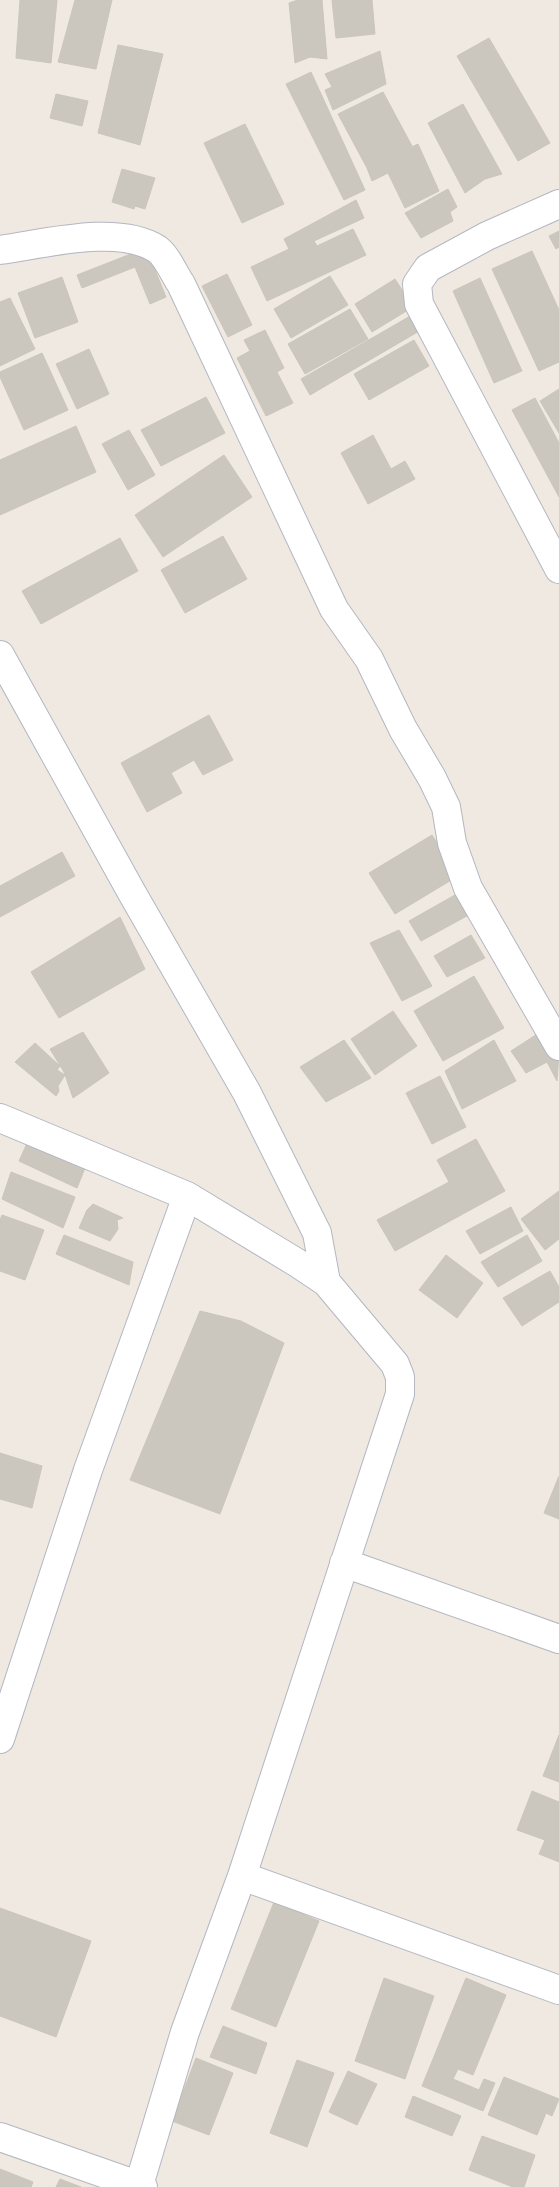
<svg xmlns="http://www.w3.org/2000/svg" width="559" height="2187" viewBox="0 0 559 2187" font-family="Helvetica,sans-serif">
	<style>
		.building { fill: #cbc7bf; stroke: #cbc5ba }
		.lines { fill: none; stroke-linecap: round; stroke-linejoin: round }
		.minor-casing { stroke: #b4b7c1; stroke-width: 30 }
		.minor { stroke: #fff; stroke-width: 28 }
	</style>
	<rect width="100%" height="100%" fill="#efe9e1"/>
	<!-- building -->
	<path class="building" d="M 20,0 L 57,0 L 51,63 L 16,58 Z
		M 75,0 L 112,0 L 96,69 L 58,62 Z
		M 298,0 L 322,0 L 327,59 L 310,57 L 295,63 L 289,3 Z
		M 332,0 L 372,0 L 375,34 L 336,38 Z
		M 489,38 L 550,143 L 518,161 L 457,56 Z
		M 118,45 L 163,54 L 140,145 L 98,133 Z
		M 380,51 L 386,84 L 333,110 L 325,90 L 332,87 L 325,74 Z
		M 311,72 L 365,190 L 344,200 L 286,84 Z
		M 383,92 L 412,146 L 367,168 L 338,114 Z
		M 56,94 L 88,101 L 82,126 L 50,118 Z
		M 463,104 L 502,174 L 485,179 L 465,193 L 428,123 Z
		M 245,124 L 284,204 L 242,223 L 204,143 Z
		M 418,144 L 439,191 L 405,208 L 388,173 L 372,181 L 367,168 Z
		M 122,169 L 155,178 L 145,209 L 135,206 L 134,209 L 112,202 Z
		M 448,189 L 457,207 L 450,212 L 453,221 L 421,238 L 405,213 Z
		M 356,200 L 364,218 L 314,241 L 317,246 L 353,229 L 366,255 L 267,301 L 251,267 L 289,249 L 284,239 Z
		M 559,231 L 559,247 L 556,249 L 549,236 Z
		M 146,248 L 166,297 L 150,304 L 135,267 L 82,288 L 77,275 Z
		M 532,251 L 559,310 L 559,362 L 539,371 L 492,269 Z
		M 227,274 L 252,325 L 228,337 L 202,286 Z
		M 330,276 L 348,305 L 291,338 L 274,309 Z
		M 62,277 L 78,322 L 35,338 L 18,293 Z
		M 480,278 L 522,371 L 494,383 L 453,291 Z
		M 395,279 L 413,307 L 372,332 L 355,304 Z
		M 10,298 L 35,349 L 0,366 L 0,302 Z
		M 350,309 L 368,339 L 305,374 L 288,344 Z
		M 412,315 L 421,330 L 310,395 L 301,379 Z
		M 265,330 L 284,368 L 277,372 L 293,403 L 266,416 L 237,358 L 250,351 L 244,340 Z
		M 414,340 L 429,366 L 369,400 L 354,374 Z
		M 89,349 L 109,394 L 77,409 L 56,364 Z
		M 42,353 L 68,410 L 24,430 L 0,377 L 0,372 Z
		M 559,389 L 559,433 L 540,401 Z
		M 206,397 L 225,433 L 161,466 L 141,430 Z
		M 535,398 L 559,443 L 559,497 L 512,410 Z
		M 76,426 L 96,472 L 0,515 L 0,460 Z
		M 129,430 L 155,475 L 128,490 L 102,444 Z
		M 373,435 L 391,469 L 405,461 L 415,479 L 368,504 L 341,453 Z
		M 224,455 L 252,497 L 163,557 L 135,515 Z
		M 223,536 L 247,579 L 185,613 L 161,570 Z
		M 120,538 L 138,571 L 41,624 L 22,591 Z
		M 209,715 L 233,760 L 203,775 L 194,760 L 171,773 L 182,793 L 147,812 L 121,763 Z
		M 432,835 L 458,876 L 395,914 L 369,873 Z
		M 62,852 L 75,876 L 0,917 L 0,886 Z
		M 462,891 L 476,911 L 421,941 L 409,921 Z
		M 120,917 L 145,969 L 59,1018 L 31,972 Z
		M 399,930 L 432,986 L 402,1001 L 370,943 Z
		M 471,935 L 485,958 L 447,977 L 434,956 Z
		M 474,976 L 504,1028 L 443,1061 L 414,1011 Z
		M 393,1011 L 417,1046 L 375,1075 L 351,1039 Z
		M 548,1027 L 559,1053 L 557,1081 L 547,1062 L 526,1073 L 511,1051 Z
		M 83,1032 L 109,1073 L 73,1098 L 64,1072 L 50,1049 Z
		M 344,1040 L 371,1078 L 326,1102 L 300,1067 Z
		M 494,1040 L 516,1081 L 462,1109 L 445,1071 Z
		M 35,1043 L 60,1066 L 57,1070 L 65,1075 L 58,1086 L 59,1091 L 56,1096 L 15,1062 Z
		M 440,1076 L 466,1127 L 432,1144 L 406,1093 Z
		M 29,1139 L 87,1163 L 77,1188 L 19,1161 Z
		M 476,1139 L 505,1191 L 395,1251 L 377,1220 L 449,1182 L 437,1160 Z
		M 11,1172 L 75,1197 L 63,1228 L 2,1199 Z
		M 559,1191 L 559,1239 L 545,1250 L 521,1219 Z
		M 93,1204 L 123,1218 L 117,1220 L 118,1229 L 110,1241 L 79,1228 L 87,1210 Z
		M 511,1207 L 523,1231 L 480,1254 L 466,1231 Z
		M 2,1215 L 44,1230 L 25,1280 L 0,1271 L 0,1220 Z
		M 64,1235 L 133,1262 L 129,1285 L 56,1254 Z
		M 527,1235 L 542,1261 L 498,1287 L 481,1262 Z
		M 446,1255 L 483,1283 L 457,1318 L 419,1290 Z
		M 550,1271 L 559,1287 L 559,1302 L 522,1326 L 503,1298 Z
		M 200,1311 L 241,1321 L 284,1343 L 220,1514 L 130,1480 Z
		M 0,1453 L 42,1466 L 32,1508 L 0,1499 Z
		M 559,1476 L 559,1519 L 544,1513 Z
		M 559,1735 L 559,1782 L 543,1776 Z
		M 532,1791 L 559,1802 L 559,1862 L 539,1854 L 545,1840 L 517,1830 Z
		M 274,1902 L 319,1921 L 276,2027 L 231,2009 Z
		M 0,1908 L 91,1941 L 56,2037 L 0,2016 Z
		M 384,1978 L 434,1996 L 405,2079 L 355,2061 Z
		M 466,1978 L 506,1995 L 473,2075 L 458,2069 L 453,2079 L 479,2090 L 484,2079 L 495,2083 L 483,2111 L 422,2086 Z
		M 223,2026 L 267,2043 L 256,2074 L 210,2057 Z
		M 196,2058 L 233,2073 L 209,2135 L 172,2121 Z
		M 297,2060 L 334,2073 L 307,2147 L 270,2133 Z
		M 348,2071 L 377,2084 L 357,2125 L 329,2112 Z
		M 504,2077 L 559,2099 L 552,2116 L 546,2113 L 537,2135 L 488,2115 Z
		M 413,2096 L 461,2116 L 452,2136 L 405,2117 Z
		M 482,2136 L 535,2155 L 524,2187 L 513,2187 L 469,2170 Z
		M 0,2169 L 33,2182 L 31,2187 L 0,2187 Z
		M 60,2179 L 81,2187 L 56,2187 Z"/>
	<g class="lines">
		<defs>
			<path id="minor" d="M 559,204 L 487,236 L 428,268 L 417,284 L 419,304 L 559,569
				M 0,250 C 44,244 118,224 157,249 C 167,256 174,274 181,284 L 334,609 L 369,659 L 403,729 L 432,778 L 446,807 L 452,843 L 468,888 L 559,1046
				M 0,655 L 132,893 L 247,1093 L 317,1233 L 326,1282
				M 0,1118 L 187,1196 L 299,1264 L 326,1282 L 395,1364 L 400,1377 L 400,1394 L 242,1876 L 185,2032 L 139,2185
				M 344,1563 L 559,1639
				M 0,1739 L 88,1470 L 187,1196
				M 242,1876 L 559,1990
				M 0,2137 L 143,2187"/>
		</defs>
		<!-- minor casing -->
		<use href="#minor" class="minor-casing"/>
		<!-- minor -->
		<use href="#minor" class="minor"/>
	</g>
</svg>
